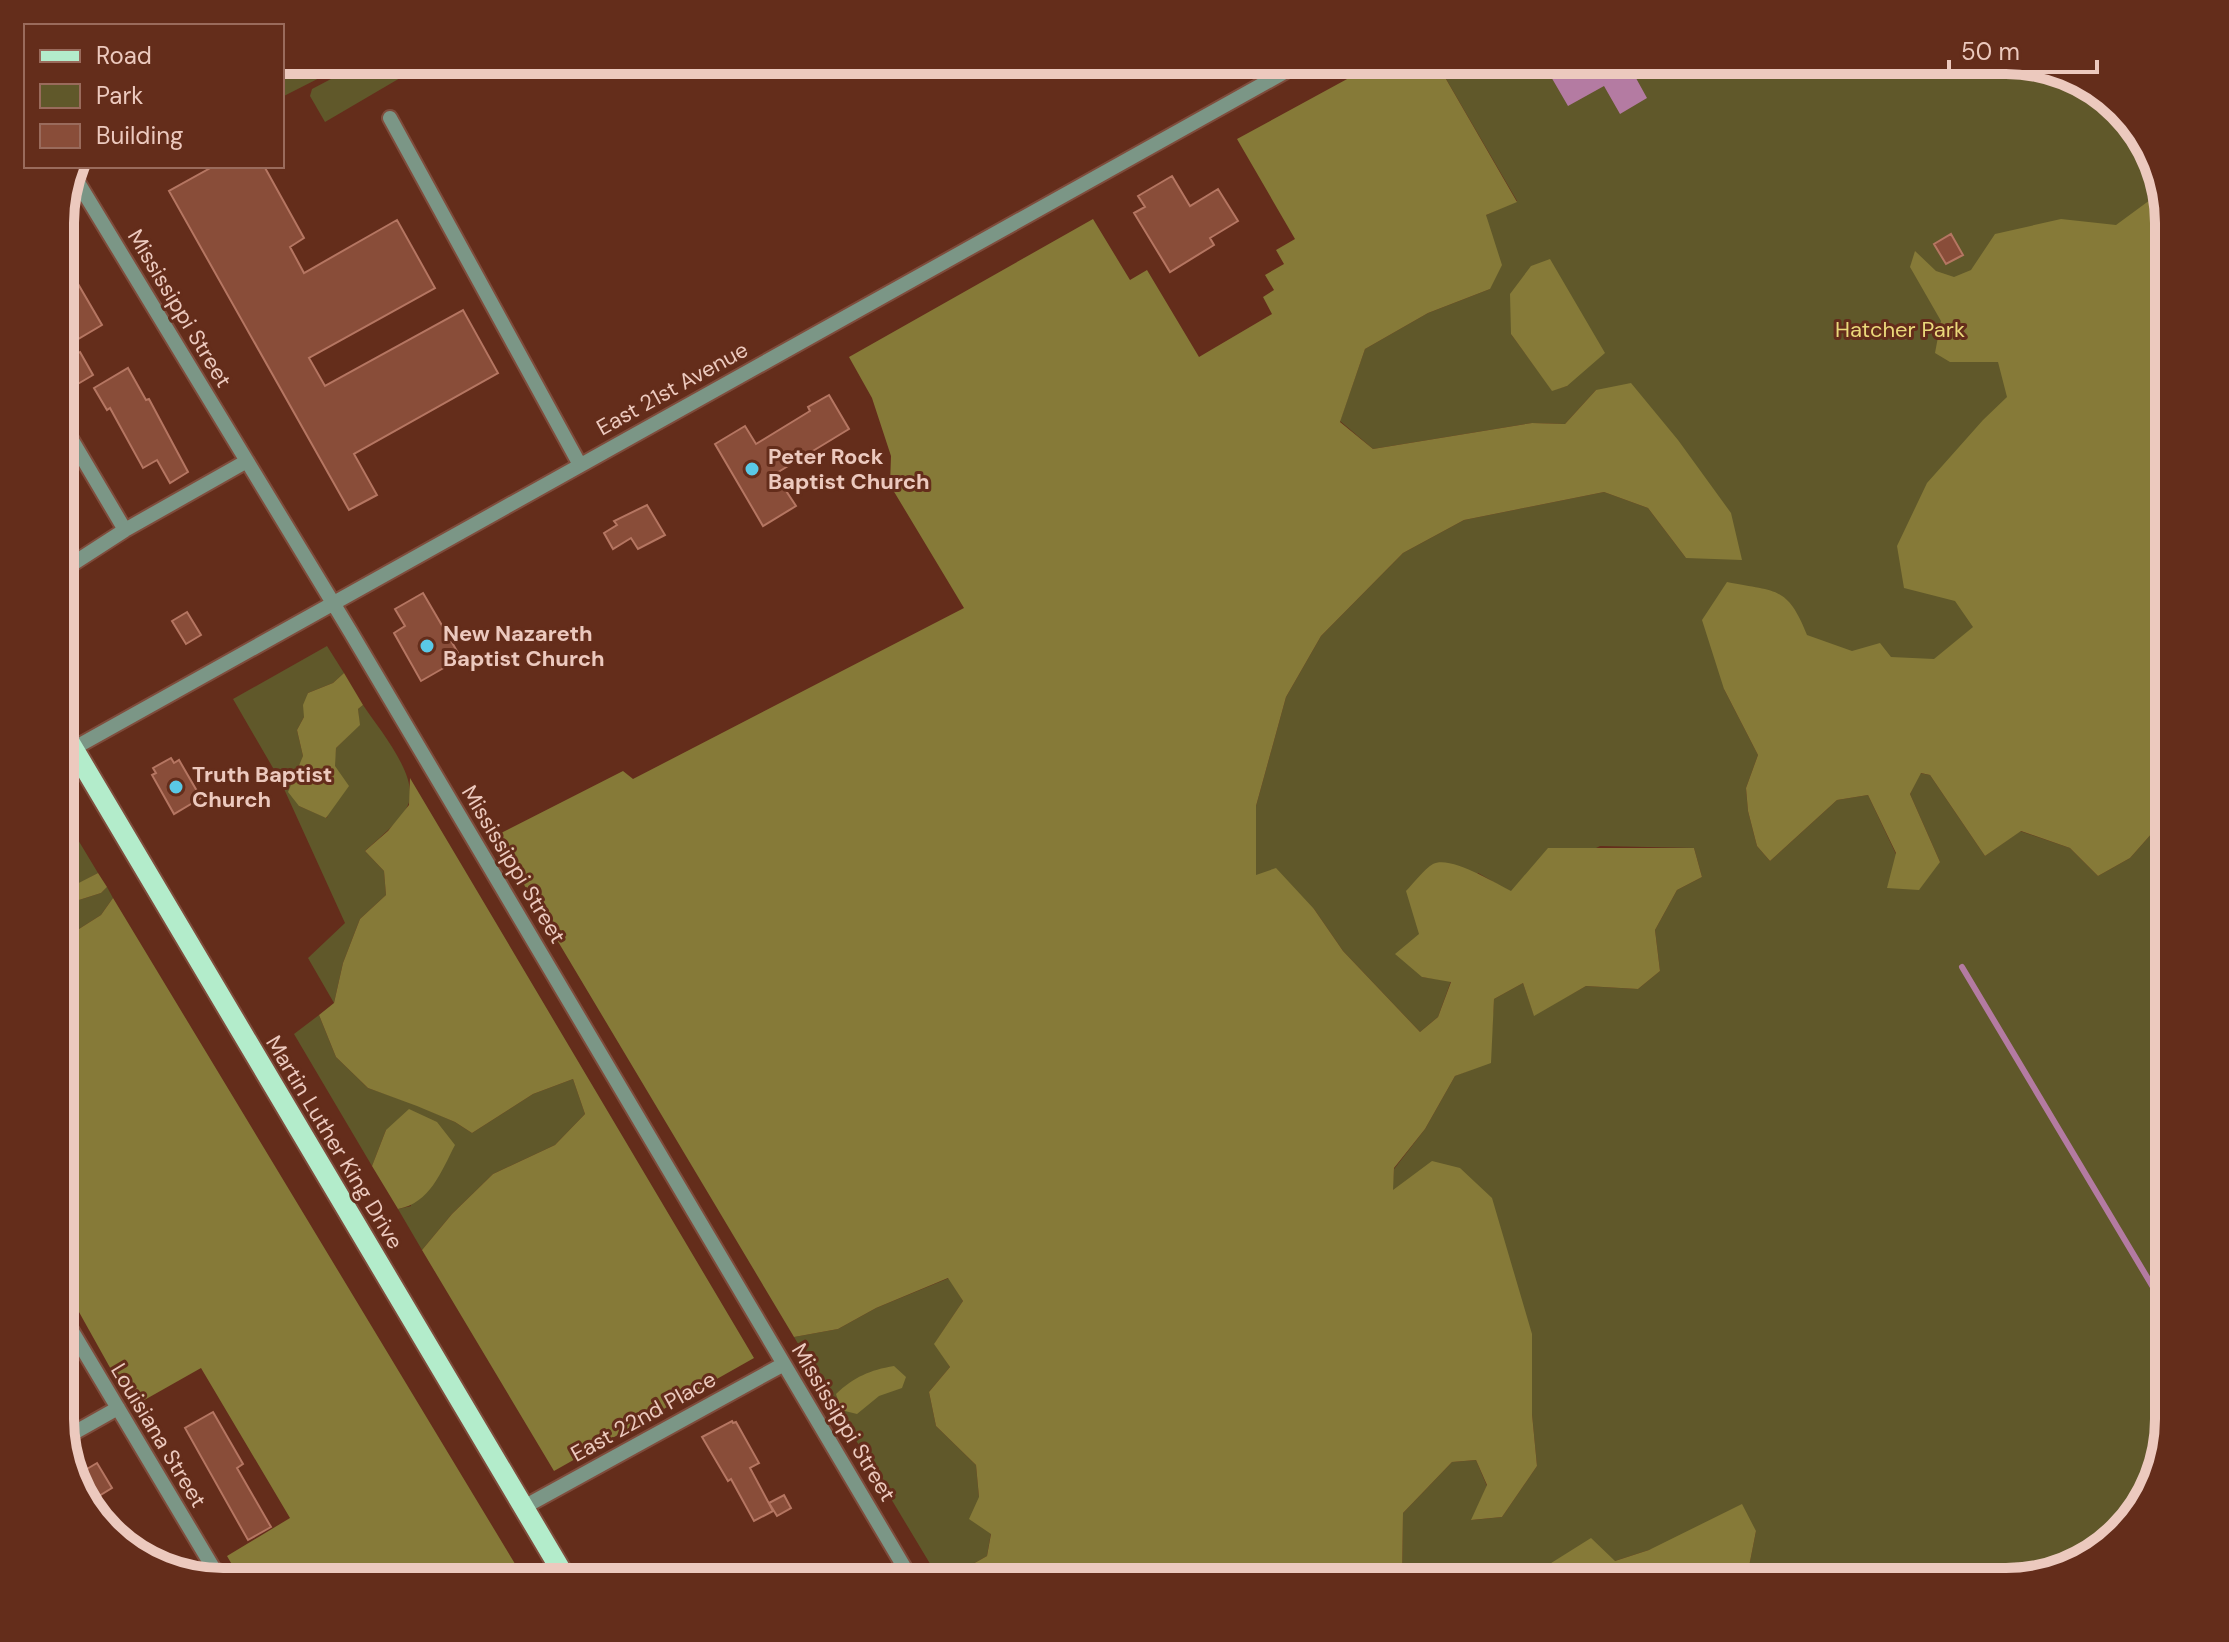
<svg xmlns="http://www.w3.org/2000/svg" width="2229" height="1642" viewBox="0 0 2229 1642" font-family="'DM Sans',sans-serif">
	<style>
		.green { fill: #60582a; fill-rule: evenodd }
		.forest { fill: #867a38 }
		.water { fill: #b47ba2 }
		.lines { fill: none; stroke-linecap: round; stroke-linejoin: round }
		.stream { stroke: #b47ba2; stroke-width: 6 }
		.building { fill: #894d39; stroke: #b57662; stroke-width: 2 }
		.minor-casing { stroke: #7f4c3c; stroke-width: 18 }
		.major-casing { stroke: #7f4c3c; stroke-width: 24 }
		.minor { stroke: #7b9686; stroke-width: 14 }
		.major { stroke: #b3eccb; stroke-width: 20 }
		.poi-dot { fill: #5ac8e6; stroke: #642d1b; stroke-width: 3 }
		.labels { text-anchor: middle; stroke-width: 6; stroke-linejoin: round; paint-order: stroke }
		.street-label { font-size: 22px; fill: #ecc9be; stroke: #642d1b }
		.park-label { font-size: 22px; fill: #ead87a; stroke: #642d1b }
		.poi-label { font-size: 22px; font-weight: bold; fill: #ecc9be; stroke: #642d1b; text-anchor: start }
		.rim { fill: none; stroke: #ecc9be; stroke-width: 10 }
	</style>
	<rect width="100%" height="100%" fill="#642d1b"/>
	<!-- green -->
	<path class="green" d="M 282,60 L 338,60 L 341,67 L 282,97 Z
		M 343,60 L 421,60 L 424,64 L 325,122 L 310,96 L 312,89 L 348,70 Z
		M 1435,60 L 2006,60 L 2105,93 L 2152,151 L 2169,223 L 2169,590 L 1845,768 L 1724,689 L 1758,755 L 1746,788 L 1748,811 L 1757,846 L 1770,861 L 1837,800 L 1868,795 L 1896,854 L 1940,862 L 1910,794 L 1920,773 L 1930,775 L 1985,856 L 2020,831 L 2070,848 L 2098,876 L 2130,858 L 2169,814 L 2169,1419 L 2136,1518 L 2078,1565 L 2006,1582 L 1746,1582 L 1756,1531 L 1649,1550 L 1615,1561 L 1540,1570 L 1514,1582 L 1402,1582 L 1403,1513 L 1452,1462 L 1476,1460 L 1487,1486 L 1472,1520 L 1502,1517 L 1537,1466 L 1532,1414 L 1392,1191 L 1394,1169 L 1425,1129 L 1455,1076 L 1490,1062 L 1494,999 L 1523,983 L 1534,1015 L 1586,986 L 1638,989 L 1660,971 L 1655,930 L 1677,890 L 1702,877 L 1694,848 L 1600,846 L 1511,892 L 1478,873 L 1419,934 L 1422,977 L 1451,981 L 1438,1017 L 1420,1032 L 1343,951 L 1314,909 L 1256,875 L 1256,806 L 1286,697 L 1321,636 L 1403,553 L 1464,520 L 1604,492 L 1648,508 L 1686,558 L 1596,390 L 1565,424 L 1532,423 L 1373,449 L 1340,421 L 1365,349 L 1428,313 L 1490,289 L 1486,215 L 1517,201 ZM 1511,334 L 1567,386 L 1552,390 Z
		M 327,646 L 344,673 L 333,683 L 308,693 L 304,717 L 297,730 L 303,756 L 299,806 L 327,818 L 336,748 L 359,725 L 358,709 L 363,705 C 379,729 420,777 408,805 C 402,820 377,840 365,851 L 384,871 L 386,895 L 360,919 L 343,963 L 334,1003 L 308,958 L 345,923 L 280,780 L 233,699 Z
		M 60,810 L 98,873 L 71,888 L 66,869 L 72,850 L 60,833 Z
		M 107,887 L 113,898 L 101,915 L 60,941 L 60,906 L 101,893 Z
		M 319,1015 L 336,1057 L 368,1088 L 417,1105 L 455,1122 L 472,1133 L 533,1094 L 573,1079 L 585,1114 L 555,1145 L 493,1174 L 452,1214 L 422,1250 L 398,1209 L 411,1206 L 386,1130 L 372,1166 L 294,1034 Z
		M 949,1278 L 963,1301 L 935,1343 L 950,1367 L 929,1392 L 936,1426 L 976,1465 L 979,1497 L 991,1533 L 987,1556 L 941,1582 L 794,1337 L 838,1329 L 876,1308 Z"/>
	<!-- forest -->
	<path class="forest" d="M 1382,60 L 1435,60 L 1517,202 L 1486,215 L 1502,265 L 1490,289 L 1428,313 L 1365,349 L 1340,422 L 1373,449 L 1532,423 L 1565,424 L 1596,390 L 1631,383 L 1678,440 L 1731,513 L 1742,560 L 1686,558 L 1648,508 L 1604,492 L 1464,520 L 1403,553 L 1321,636 L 1286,697 L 1256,806 L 1256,875 L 1276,868 L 1314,909 L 1343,951 L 1420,1032 L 1438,1017 L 1451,982 L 1422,977 L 1395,954 L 1419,934 L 1406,891 C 1414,883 1424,869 1433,864 C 1450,855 1495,883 1511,891 L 1548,848 L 1694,848 L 1702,877 L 1677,890 L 1655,930 L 1660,971 L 1638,989 L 1586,986 L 1534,1016 L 1523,983 L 1494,999 L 1491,1063 L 1455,1076 L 1425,1129 L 1394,1168 L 1393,1190 L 1432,1161 L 1460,1168 L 1492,1198 L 1532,1334 L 1532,1414 L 1537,1466 L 1502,1517 L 1471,1520 L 1487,1485 L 1476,1460 L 1452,1462 L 1403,1513 L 1402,1582 L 941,1582 L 987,1556 L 991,1534 L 969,1519 L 979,1497 L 976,1465 L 936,1426 L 929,1392 L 950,1367 L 934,1344 L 963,1301 L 948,1278 L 876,1308 L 838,1329 L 794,1337 L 495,836 L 623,771 L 633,779 L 964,608 L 890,485 L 891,456 L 872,398 L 849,357 L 1093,219 L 1130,280 L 1147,270 L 1199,357 L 1272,314 L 1263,297 L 1274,290 L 1265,275 L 1284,264 L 1276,250 L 1295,239 L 1237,139 Z
		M 2161,187 L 2169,223 L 2169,814 L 2130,858 L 2098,876 L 2070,848 L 2021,831 L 1985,856 L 1930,775 L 1921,773 L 1910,794 L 1940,862 L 1919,890 L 1887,888 L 1896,853 L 1868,795 L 1837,800 L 1770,861 L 1757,846 L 1748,811 L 1746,788 L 1758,755 L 1724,689 L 1702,620 L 1727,582 C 1776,592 1787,585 1807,635 L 1852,651 L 1880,643 L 1891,657 L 1934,659 L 1973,627 L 1955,601 L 1904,588 L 1897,546 L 1927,483 L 1983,420 L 2007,397 L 1998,362 L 1950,362 L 1935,353 L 1941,321 L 1910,267 L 1915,251 L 1936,271 L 1954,277 L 1971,270 L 1995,234 L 2061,219 L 2116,225 L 2150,200 Z
		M 1550,259 L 1605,353 L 1567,386 L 1552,391 L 1511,334 L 1510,294 L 1531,266 Z
		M 344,673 L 363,705 L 358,709 L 360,725 L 336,748 L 335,766 L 349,786 L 326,818 L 299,806 L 288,792 L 303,756 L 297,730 L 304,717 L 303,705 L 308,693 L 333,683 Z
		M 410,778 L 754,1358 L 554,1471 L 422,1250 L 452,1214 L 493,1174 L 555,1145 L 585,1114 L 573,1079 L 533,1094 L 472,1133 L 455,1122 L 417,1106 L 368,1088 L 336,1057 L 319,1015 L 334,1003 L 343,963 L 360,919 L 386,895 L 384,871 L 365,851 L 388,831 L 409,805 Z
		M 60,833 L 72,850 L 66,869 L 71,887 L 98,873 L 107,887 L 101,893 L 60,906 Z
		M 113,898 L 526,1582 L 242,1582 L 227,1556 L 290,1518 L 201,1368 L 132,1407 L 60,1278 L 60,941 L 101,915 Z
		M 409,1109 L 437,1122 L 455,1145 C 441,1172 430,1203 398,1209 L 372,1166 L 386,1130 Z
		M 894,1366 L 906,1377 L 902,1388 L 879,1396 L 857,1414 L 841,1410 L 836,1394 C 854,1377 870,1370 894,1366 Z
		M 1742,1504 L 1756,1531 L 1746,1582 L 1514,1582 L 1540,1570 L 1591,1538 L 1615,1561 L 1649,1550 Z"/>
	<!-- water -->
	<path class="water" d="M 1578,60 L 1626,60 L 1647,98 L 1620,114 L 1604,86 L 1568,106 L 1550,75 Z"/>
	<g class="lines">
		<!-- stream -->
		<path class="stream" d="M 1962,967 L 2169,1314"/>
	</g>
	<!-- building -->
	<path class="building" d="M 214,166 L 264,166 L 304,238 L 290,247 L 304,273 L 397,220 L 435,288 L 309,358 L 325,386 L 463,310 L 498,373 L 354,454 L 377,495 L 349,510 L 169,191 Z
		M 1172,176 L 1190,206 L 1218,189 L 1238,221 L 1210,238 L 1214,245 L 1170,272 L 1134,213 L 1145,207 L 1138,196 Z
		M 1951,234 L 1963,255 L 1946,264 L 1934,244 Z
		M 60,253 L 102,325 L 73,342 L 60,319 Z
		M 80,352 L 93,375 L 76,385 L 62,362 Z
		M 128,368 L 146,400 L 149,399 L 188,472 L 170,483 L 157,460 L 143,468 L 110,408 L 107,410 L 94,388 Z
		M 829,395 L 849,429 L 775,474 L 796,506 L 763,526 L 715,444 L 745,426 L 756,444 L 810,411 L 808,407 Z
		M 647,505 L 665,535 L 638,549 L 631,538 L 613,549 L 604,533 L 617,525 L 614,521 Z
		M 423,593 L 461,658 L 421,681 L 394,633 L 405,626 L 395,609 Z
		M 187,612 L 201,635 L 186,644 L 172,621 Z
		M 171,758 L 174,763 L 179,760 L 201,798 L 174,814 L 152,775 L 156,773 L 153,768 Z
		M 213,1412 L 243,1464 L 237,1468 L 271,1527 L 248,1540 L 185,1428 Z
		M 732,1421 L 733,1423 L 736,1422 L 759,1463 L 750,1468 L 773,1511 L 754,1521 L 731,1479 L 728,1481 L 702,1437 Z
		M 97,1463 L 112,1488 L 89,1502 L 75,1476 Z
		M 784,1495 L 791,1508 L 777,1516 L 769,1503 Z"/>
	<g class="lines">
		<defs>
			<path id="minor" d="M 390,118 L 580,465
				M 71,171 L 350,631 L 913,1582
				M 60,420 L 125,530
				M 60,572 L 125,530 L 247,461
				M 60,756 L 1306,60
				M 60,1311 L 221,1581
				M 63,1439 L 118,1408
				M 524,1507 L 784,1364"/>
			<path id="major" d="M 60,726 L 568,1582"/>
		</defs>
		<!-- minor casing -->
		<use href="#minor" class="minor-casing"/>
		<!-- major casing -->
		<use href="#major" class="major-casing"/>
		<!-- minor -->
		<use href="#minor" class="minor"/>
		<!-- major -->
		<use href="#major" class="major"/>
	</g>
	<!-- markers -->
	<g class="poi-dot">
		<circle cx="752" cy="469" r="8"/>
		<circle cx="427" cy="646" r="8"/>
		<circle cx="176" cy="787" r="8"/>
	</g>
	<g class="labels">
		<!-- street labels -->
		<g class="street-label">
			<text transform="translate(180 308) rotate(59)" y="8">Mississippi Street</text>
			<text transform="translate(672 388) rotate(-29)" y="8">East 21st Avenue</text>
			<text transform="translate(514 864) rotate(59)" y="8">Mississippi Street</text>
			<text transform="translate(335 1142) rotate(59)" y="8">Martin Luther King Drive</text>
			<text transform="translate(643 1416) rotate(-29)" y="8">East 22nd Place</text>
			<text transform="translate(844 1422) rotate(59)" y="8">Mississippi Street</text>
			<text transform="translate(159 1435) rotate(59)" y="8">Louisiana Street</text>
		</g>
		<!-- park labels -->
		<g class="park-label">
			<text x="1900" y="337">Hatcher Park</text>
		</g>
		<!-- poi labels -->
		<g class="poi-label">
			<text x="768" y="464">Peter Rock<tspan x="768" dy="25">Baptist Church</tspan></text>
			<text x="443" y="641">New Nazareth<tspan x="443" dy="25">Baptist Church</tspan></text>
			<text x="192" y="782">Truth Baptist<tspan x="192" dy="25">Church</tspan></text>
		</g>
	</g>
	<!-- crop -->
	<path d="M0 0H2229V1642H0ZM223 74H2006A149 149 0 0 1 2155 223V1419A149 149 0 0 1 2006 1568H223A149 149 0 0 1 74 1419V223A149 149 0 0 1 223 74Z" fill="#642d1b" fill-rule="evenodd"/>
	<path class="rim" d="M223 74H2006A149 149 0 0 1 2155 223V1419A149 149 0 0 1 2006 1568H223A149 149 0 0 1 74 1419V223A149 149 0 0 1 223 74Z"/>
	<!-- legend -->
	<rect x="24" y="24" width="260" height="144" fill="#642d1b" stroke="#9a6b5c" stroke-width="2"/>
	<rect x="40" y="50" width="40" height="12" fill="#b3eccb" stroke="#9a6b5c" stroke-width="2"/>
	<text x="96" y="64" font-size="24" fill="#ecc9be">Road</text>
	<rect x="40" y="84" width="40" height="24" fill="#60582a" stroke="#9a6b5c" stroke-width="2"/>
	<text x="96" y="104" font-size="24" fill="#ecc9be">Park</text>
	<rect x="40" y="124" width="40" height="24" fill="#894d39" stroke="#9a6b5c" stroke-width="2"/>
	<text x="96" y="144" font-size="24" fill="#ecc9be">Building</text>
	<!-- scale -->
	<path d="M1949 60v12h148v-12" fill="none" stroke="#ecc9be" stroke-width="4"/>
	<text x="1961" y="60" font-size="24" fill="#ecc9be" stroke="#642d1b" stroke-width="6" paint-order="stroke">50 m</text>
</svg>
